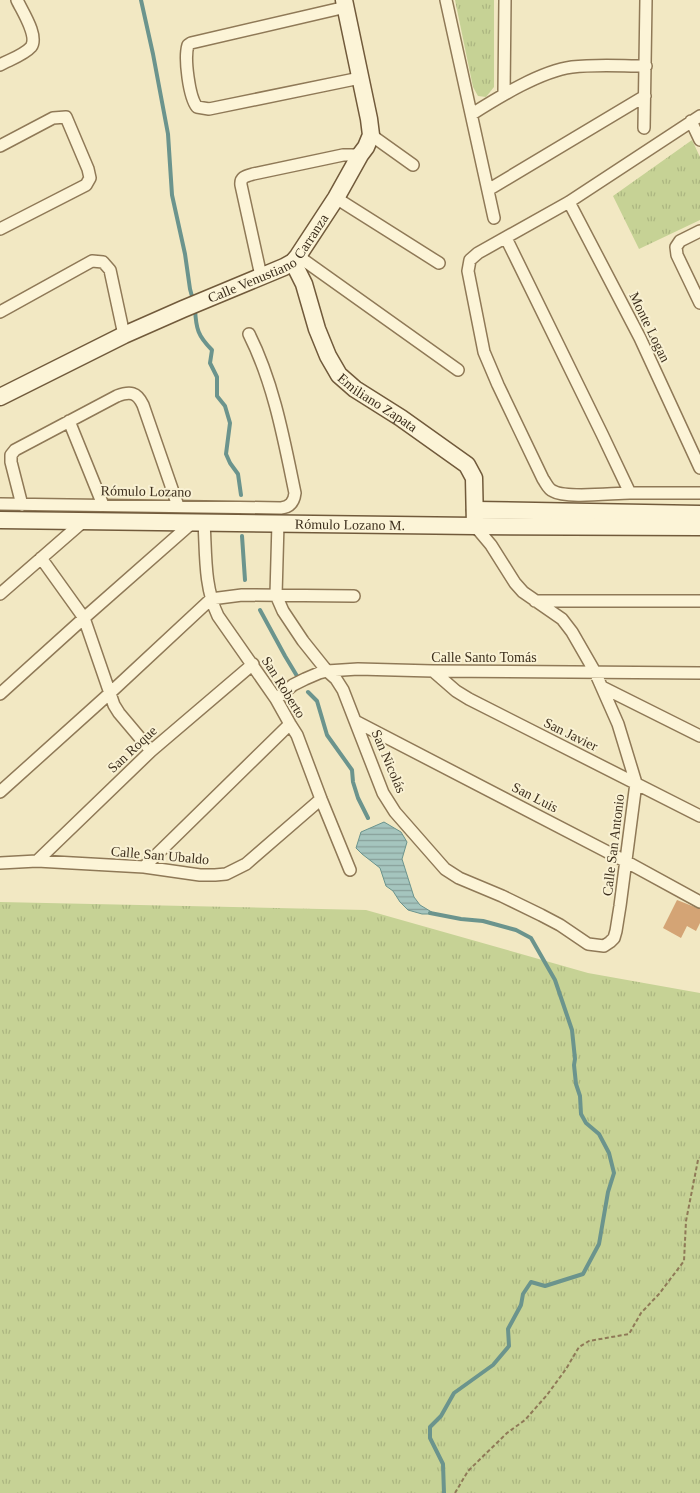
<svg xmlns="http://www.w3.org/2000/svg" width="700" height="1493" viewBox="0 0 700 1493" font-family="'Times New Roman',serif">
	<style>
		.park { fill: url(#park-tufts) }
		.water { fill: url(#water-rules); stroke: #6b948d }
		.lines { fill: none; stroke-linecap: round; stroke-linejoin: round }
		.stream { stroke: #6b948d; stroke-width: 4 }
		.building { fill: #d4a475 }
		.street-casing { stroke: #8f7957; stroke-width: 14 }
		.secondary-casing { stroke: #715a3b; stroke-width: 19 }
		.path { stroke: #8f7957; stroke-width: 2; stroke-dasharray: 4 2.5; stroke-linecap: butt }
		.street { stroke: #fcf4d7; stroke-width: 11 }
		.secondary { stroke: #fcf4d7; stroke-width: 16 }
		.labels { text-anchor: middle; stroke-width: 4; stroke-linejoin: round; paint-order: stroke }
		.street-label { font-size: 14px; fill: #3d2f1d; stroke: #f9f1d3 }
	</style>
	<defs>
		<pattern id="park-tufts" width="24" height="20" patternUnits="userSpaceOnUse" patternTransform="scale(1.25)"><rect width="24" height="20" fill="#c6d295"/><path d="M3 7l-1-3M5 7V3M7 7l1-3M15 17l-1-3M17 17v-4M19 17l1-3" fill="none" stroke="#abb580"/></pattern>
		<pattern id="water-rules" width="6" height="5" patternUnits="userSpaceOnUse" patternTransform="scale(1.25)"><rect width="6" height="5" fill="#a5c5be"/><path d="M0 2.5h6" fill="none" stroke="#88a09a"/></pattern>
	</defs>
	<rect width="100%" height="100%" fill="#f2e8c3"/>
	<!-- park -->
	<path class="park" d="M 455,0 L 494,0 L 494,87 L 486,97 L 478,96 L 473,87 Z
		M 692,140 L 700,157 L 700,220 L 639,249 L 613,196 Z
		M 0,902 L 366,910 L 588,973 L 700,993 L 700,1493 L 0,1493 Z"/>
	<!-- water -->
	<path class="water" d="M 384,822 L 401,832 L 407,842 L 402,859 L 414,897 L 420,905 L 435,914 L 422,914 L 408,910 L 400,902 L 393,891 L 386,886 L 380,868 L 362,854 L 356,848 L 361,832 Z"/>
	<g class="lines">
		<!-- stream -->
		<path class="stream" d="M 141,0 L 153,54 L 168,134 L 172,195 L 185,254 L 190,289 L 193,300
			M 195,309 C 196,329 198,336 212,350 L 210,363 L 217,377 L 217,396 L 225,406 L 230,423 L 226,454 L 230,463 L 238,474 L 241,495
			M 242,536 L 245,580
			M 260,610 L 285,656 L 297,676
			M 308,692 L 317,701 L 327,735 L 352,770 L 353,782 L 358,798 L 368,818
			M 430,913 L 461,919 L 483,921 L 516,930 L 531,938 L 555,980 L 572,1030 L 575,1059 L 574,1065 L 576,1084 L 580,1096 L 581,1114 L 586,1123 L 599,1134 L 609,1153 L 614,1173 L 608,1192 L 599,1244 L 583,1274 L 545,1286 L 531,1282 L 523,1294 L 521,1305 L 508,1329 L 509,1346 L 493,1365 L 454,1393 L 441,1416 L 430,1427 L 430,1438 L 443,1464 L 444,1493"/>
	</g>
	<!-- building -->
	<path class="building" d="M 677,900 L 700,909 L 700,923 L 696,931 L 687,926 L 681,938 L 663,928 Z"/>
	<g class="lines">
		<defs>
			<path id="street" d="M 446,0 L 494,218
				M 346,7 L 191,43 L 188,45 C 184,58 189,97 197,107 L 209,109 L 360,78
				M 0,65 C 9,60 24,55 31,47 C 39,36 22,11 17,0
				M 504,94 L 505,0
				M 472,114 C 499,97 541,71 572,67 C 596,64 621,66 646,66
				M 700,116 L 569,202 L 478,253 L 470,260 L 468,271 L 484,352 L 498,385 L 543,479 C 546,483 548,489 553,491 C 566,499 613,493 630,493 C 653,493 677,493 700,493
				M 691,121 L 700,140
				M 644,128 L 646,0
				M 371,135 L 413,165
				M 0,146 L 53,118 L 66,117 L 88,169 L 90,178 L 86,185 L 0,229
				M 488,190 L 645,96
				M 336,198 L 439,263
				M 569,202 L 640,338 L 700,468
				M 700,231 L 680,241 L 676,247 L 677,255 L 700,303
				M 506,238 L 602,434 L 630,493
				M 298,256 L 458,370
				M 261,276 L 241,185 C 240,177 246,176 253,174 L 343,155 L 360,155
				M 0,312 L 92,261 L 103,262 L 110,270 L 124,335
				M 69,421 L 103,505
				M 0,504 L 281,508 C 290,507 294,502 295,493 C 284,440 274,384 249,334
				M 22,505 L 11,462 L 11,455 L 15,450 L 117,396 C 130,391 137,392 143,405 L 178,506
				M 204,522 C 206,554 204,587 218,616 L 276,699 L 290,724 L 297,735 L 321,799 L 350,870
				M 278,523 L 276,595 L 283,611 L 303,641 L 327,671 L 336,679 L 343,690 L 383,793 L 395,812 L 445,869 L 459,878 L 502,896 L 541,915 L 560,925 L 588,944 L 604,946 L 610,942 L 614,938 L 616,931 L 620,906 L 636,783 L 618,724 L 595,672 L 572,632 L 562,619 L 523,592 L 515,583 L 491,545 L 475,526
				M 41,558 L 84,618 L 114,705 L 119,713 L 151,751
				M 0,594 L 85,520
				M 535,601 L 700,601
				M 433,671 L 456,691 L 469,699 L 700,816
				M 602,687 L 700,736
				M 0,694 L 84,618 L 193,522
				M 276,699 L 293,685 L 305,679 L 319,673 L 327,671 L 358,669 L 433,671 L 700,673
				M 355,721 L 625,861 L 700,902
				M 0,792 L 110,693 L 211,599 L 242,595 L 354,596
				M 37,861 L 151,751 L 253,664
				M 0,863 L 37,861 L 144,867 L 200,875 L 215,875 L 226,874 L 246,864 L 321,799
				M 144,867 L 290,724"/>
			<g id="secondary">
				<path id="s1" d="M 293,262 L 304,284 L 317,329 L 328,356 L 339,375 L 355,389 L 401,418 L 467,465 L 474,478 L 475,526"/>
				<path id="s2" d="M 0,397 L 124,335 L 183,309 L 284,267 L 293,262 L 298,256 L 336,198 L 360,155 L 366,147 L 371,135 L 369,119 L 344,0"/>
				<path d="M 475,510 L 700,514"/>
				<path id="s3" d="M 0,520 L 475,526 L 700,527"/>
			</g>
		</defs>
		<!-- street casing -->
		<use href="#street" class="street-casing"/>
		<!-- secondary casing -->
		<use href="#secondary" class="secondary-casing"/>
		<!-- path -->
		<path class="path" d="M 455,1493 L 468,1471 L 507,1433 L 525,1420 L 547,1395 L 566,1369 L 579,1347 L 589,1341 L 629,1334 L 641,1313 L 659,1294 L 684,1261 L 686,1221 L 698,1160 L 700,1158"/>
		<!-- street -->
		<use href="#street" class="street"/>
		<!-- secondary -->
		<use href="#secondary" class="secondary"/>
	</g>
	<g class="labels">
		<!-- street labels -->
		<g class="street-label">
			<text dy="5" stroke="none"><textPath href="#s2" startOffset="305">Calle Venustiano Carranza</textPath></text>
			<text transform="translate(650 327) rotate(64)" y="5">Monte Logan</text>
			<text dy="5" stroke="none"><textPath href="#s1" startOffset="170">Emiliano Zapata</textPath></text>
			<text transform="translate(146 491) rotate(1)" y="5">Rómulo Lozano</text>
			<text dy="5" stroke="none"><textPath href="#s3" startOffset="350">Rómulo Lozano M.</textPath></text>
			<text x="484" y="662">Calle Santo Tomás</text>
			<text transform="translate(284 687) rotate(58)" y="5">San Roberto</text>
			<text transform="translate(571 734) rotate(26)" y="5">San Javier</text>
			<text transform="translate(132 749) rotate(-43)" y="5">San Roque</text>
			<text transform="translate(389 761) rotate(67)" y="5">San Nicolás</text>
			<text transform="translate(535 797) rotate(27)" y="5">San Luis</text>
			<text transform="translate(613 845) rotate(-83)" y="5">Calle San Antonio</text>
			<text transform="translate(160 855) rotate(5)" y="5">Calle San Ubaldo</text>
		</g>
	</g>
</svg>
